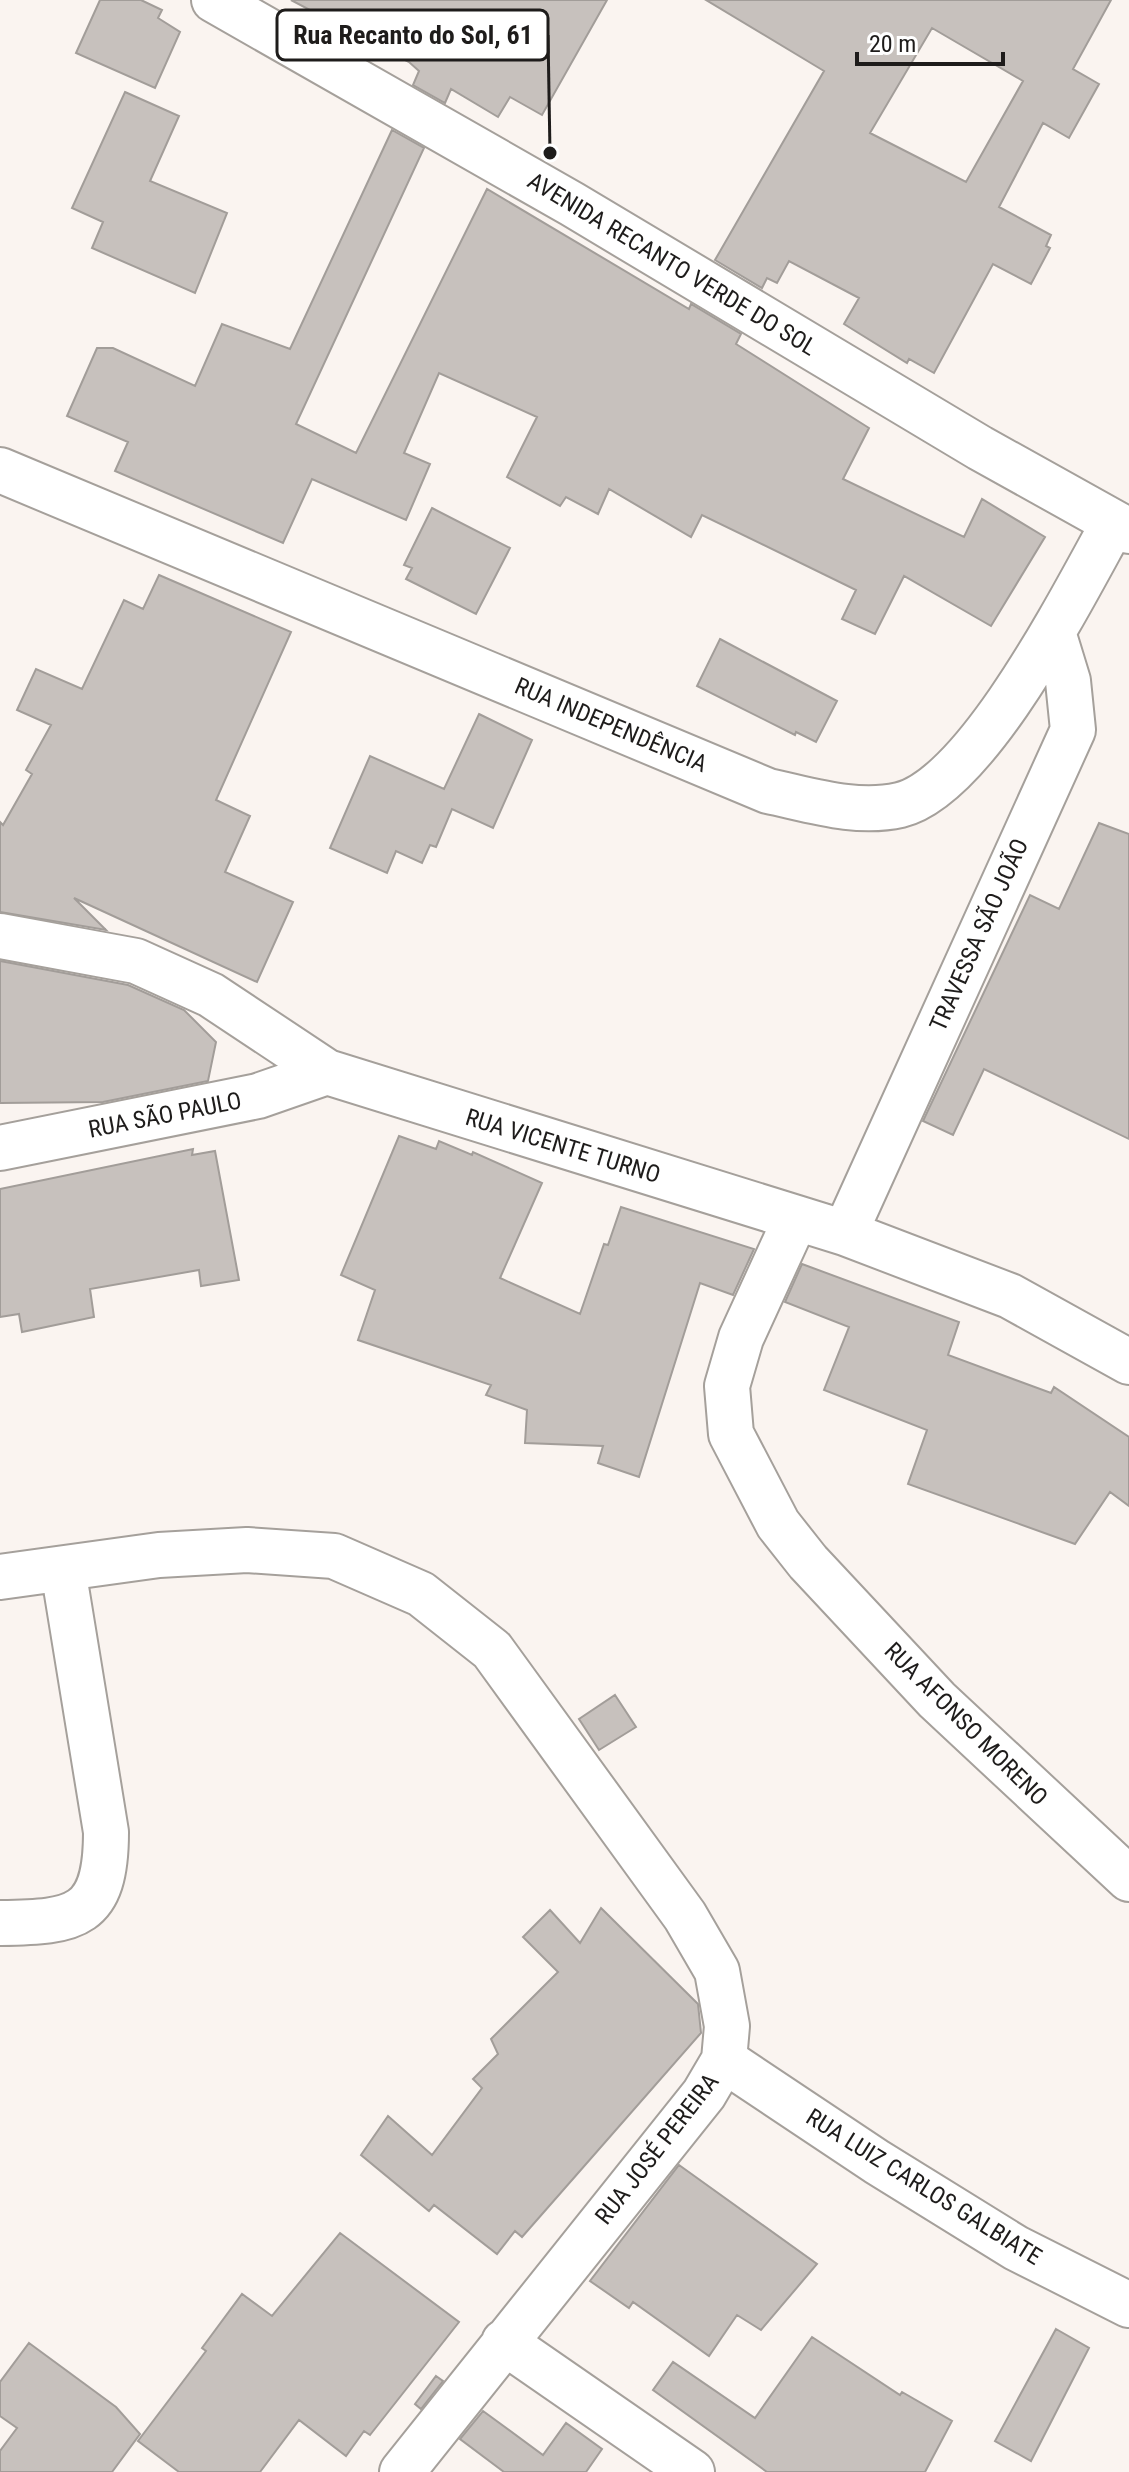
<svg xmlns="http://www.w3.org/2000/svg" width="1129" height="2472" viewBox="0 0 1129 2472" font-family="'Roboto Condensed',sans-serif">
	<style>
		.building { fill: #c7c1bd; stroke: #a29d99; stroke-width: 2; fill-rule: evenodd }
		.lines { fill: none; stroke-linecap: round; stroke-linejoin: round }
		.street-casing { stroke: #a5a09b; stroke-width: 48 }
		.street { stroke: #fff; stroke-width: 44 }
		.labels { text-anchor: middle; stroke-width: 6; stroke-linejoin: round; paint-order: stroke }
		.street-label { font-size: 24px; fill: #1e1c1b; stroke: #fff }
		.leader { fill: none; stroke: #1e1c1b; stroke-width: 3 }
		.callout-dot { fill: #1e1c1b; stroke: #fff; stroke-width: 3 }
		.callout { fill: #fff; stroke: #1e1c1b; stroke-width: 3 }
		.callout-label { font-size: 26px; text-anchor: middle; font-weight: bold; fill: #1e1c1b }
	</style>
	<rect width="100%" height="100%" fill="#faf4f0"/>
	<!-- building -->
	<path class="building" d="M 100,0 L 141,0 L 162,10 L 158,18 L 180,32 L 155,88 L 76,53 Z
		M 291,0 L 607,0 L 542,115 L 510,97 L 498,117 L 451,89 L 445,103 L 413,85 L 419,71 L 409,62 Z
		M 706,0 L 1111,0 L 1073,69 L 1099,84 L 1069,138 L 1043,123 L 999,207 L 1051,235 L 1046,246 L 1050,248 L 1031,284 L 993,264 L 934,373 L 909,359 L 907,363 L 844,324 L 859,298 L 789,261 L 777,283 L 767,278 L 762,288 L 715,260 L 824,71 ZM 932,28 L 1023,81 L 966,182 L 870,133 Z
		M 125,92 L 179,116 L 150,181 L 227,213 L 195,293 L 92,248 L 103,222 L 72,208 Z
		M 392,130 L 424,148 L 296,424 L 356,453 L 487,189 L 689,309 L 691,304 L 741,334 L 736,344 L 869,428 L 843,479 L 964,537 L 982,499 L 1045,537 L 991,626 L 904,576 L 875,634 L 842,619 L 856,590 L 702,515 L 691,537 L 609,489 L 598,514 L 566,497 L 560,506 L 507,477 L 537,417 L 439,373 L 404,453 L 430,464 L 406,520 L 312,479 L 283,543 L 115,471 L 128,442 L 67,416 L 97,348 L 113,348 L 195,386 L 222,324 L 290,349 Z
		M 432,508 L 510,548 L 476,614 L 406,579 L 412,568 L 404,565 Z
		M 159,575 L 291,632 L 216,800 L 250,816 L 225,872 L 293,902 L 257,982 L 74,898 L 106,930 L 0,912 L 0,822 L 3,825 L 32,774 L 26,770 L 51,725 L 17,710 L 36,669 L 82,689 L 124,600 L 143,609 Z
		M 720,639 L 837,701 L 816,742 L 796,732 L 795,735 L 697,686 Z
		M 479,714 L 532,740 L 493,828 L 452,809 L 436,847 L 430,845 L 422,863 L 396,851 L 387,873 L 330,848 L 370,756 L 444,789 Z
		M 1099,823 L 1129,834 L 1129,1139 L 984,1069 L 953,1135 L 923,1121 L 1030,895 L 1059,909 Z
		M 0,961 L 128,985 L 184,1010 L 216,1042 L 208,1081 L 103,1102 L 0,1103 Z
		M 399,1136 L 436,1149 L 439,1141 L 472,1155 L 473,1152 L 542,1183 L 500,1278 L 580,1314 L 604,1244 L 608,1245 L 621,1207 L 754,1249 L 733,1295 L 700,1283 L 639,1477 L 598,1463 L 603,1446 L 525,1443 L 527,1410 L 486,1395 L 491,1385 L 358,1340 L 375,1290 L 341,1275 Z
		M 193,1149 L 192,1155 L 215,1151 L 239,1280 L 201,1286 L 199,1270 L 90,1289 L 94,1317 L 22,1332 L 19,1314 L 0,1317 L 0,1189 Z
		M 802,1264 L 959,1322 L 948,1355 L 1051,1393 L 1054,1387 L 1129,1437 L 1129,1506 L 1110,1492 L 1075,1544 L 908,1484 L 927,1430 L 824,1390 L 849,1327 L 785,1302 Z
		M 615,1695 L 636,1727 L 599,1750 L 579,1719 Z
		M 601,1908 L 698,2004 L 701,2033 L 522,2237 L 515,2231 L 497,2254 L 434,2205 L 429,2211 L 361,2155 L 388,2116 L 432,2155 L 482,2088 L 473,2079 L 498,2054 L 491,2039 L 558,1972 L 523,1937 L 550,1910 L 580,1943 Z
		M 679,2165 L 817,2264 L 761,2330 L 737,2315 L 709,2356 L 633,2302 L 629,2308 L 590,2281 Z
		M 340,2233 L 459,2322 L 370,2435 L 364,2431 L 346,2456 L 299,2420 L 260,2472 L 179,2472 L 138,2441 L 206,2351 L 202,2348 L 242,2294 L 272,2316 Z
		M 1056,2329 L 1089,2348 L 1031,2461 L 995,2441 Z
		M 812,2337 L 900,2395 L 902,2392 L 952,2421 L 925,2472 L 767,2472 L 653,2390 L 673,2362 L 755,2418 Z
		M 29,2343 L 116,2407 L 140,2434 L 112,2472 L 0,2472 L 0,2451 L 17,2428 L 0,2416 L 0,2382 Z
		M 436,2376 L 443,2381 L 421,2409 L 415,2404 Z
		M 483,2411 L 543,2455 L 566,2423 L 602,2449 L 586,2472 L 504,2472 L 460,2439 Z"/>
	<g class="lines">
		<defs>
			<path id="street" d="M 214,0 L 572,204 L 980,448 L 1129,531
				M 0,470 L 768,791 C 811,800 856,815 900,805 C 977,787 1075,592 1113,524
				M 0,936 L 136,961 L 211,995 L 327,1072 L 845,1233 L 1010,1296 L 1129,1362
				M 0,1148 L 258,1096 L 327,1072
				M 796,1218 L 741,1338 L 727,1386 L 731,1434 L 778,1524 L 808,1562 L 937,1700 L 1129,1879
				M 845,1233 L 1073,730 L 1068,681 L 1053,632
				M 0,1577 L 159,1555 L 247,1550 L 334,1556 L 421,1594 L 492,1650 L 685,1916 L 717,1971 L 727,2026 L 724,2060 L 704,2094 L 402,2472
				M 0,1923 C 76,1922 106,1918 106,1832 L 63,1569
				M 724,2060 L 877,2162 L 1016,2248 L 1129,2305
				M 504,2342 L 692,2472"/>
		</defs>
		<!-- street casing -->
		<use href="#street" class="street-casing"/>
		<!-- street -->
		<use href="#street" class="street"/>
	</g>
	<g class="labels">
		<!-- street labels -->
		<g class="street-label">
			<text transform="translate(672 264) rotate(31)" y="8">AVENIDA RECANTO VERDE DO SOL</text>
			<text transform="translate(611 725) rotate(23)" y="8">RUA INDEPENDÊNCIA</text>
			<text transform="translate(979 935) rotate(-66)" y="8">TRAVESSA SÃO JOÃO</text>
			<text transform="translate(165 1115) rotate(-11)" y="8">RUA SÃO PAULO</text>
			<text transform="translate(563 1146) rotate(17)" y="8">RUA VICENTE TURNO</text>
			<text transform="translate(966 1724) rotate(45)" y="8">RUA AFONSO MORENO</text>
			<text transform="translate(657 2149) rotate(-52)" y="8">RUA JOSÉ PEREIRA</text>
			<text transform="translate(924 2187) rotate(32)" y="8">RUA LUIZ CARLOS GALBIATE</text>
		</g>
	</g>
	<!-- callouts -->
	<path class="leader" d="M550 153L548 35"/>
	<circle class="callout-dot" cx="550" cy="153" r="8"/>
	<rect class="callout" x="277" y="10" width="271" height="50" rx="8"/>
	<g class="callout-label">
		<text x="413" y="44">Rua Recanto do Sol, 61</text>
	</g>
	<!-- scale -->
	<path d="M857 52v12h146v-12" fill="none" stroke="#1e1c1b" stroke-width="4"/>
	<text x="869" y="52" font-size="24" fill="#1e1c1b" stroke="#ffffff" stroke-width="6" paint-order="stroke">20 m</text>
</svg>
